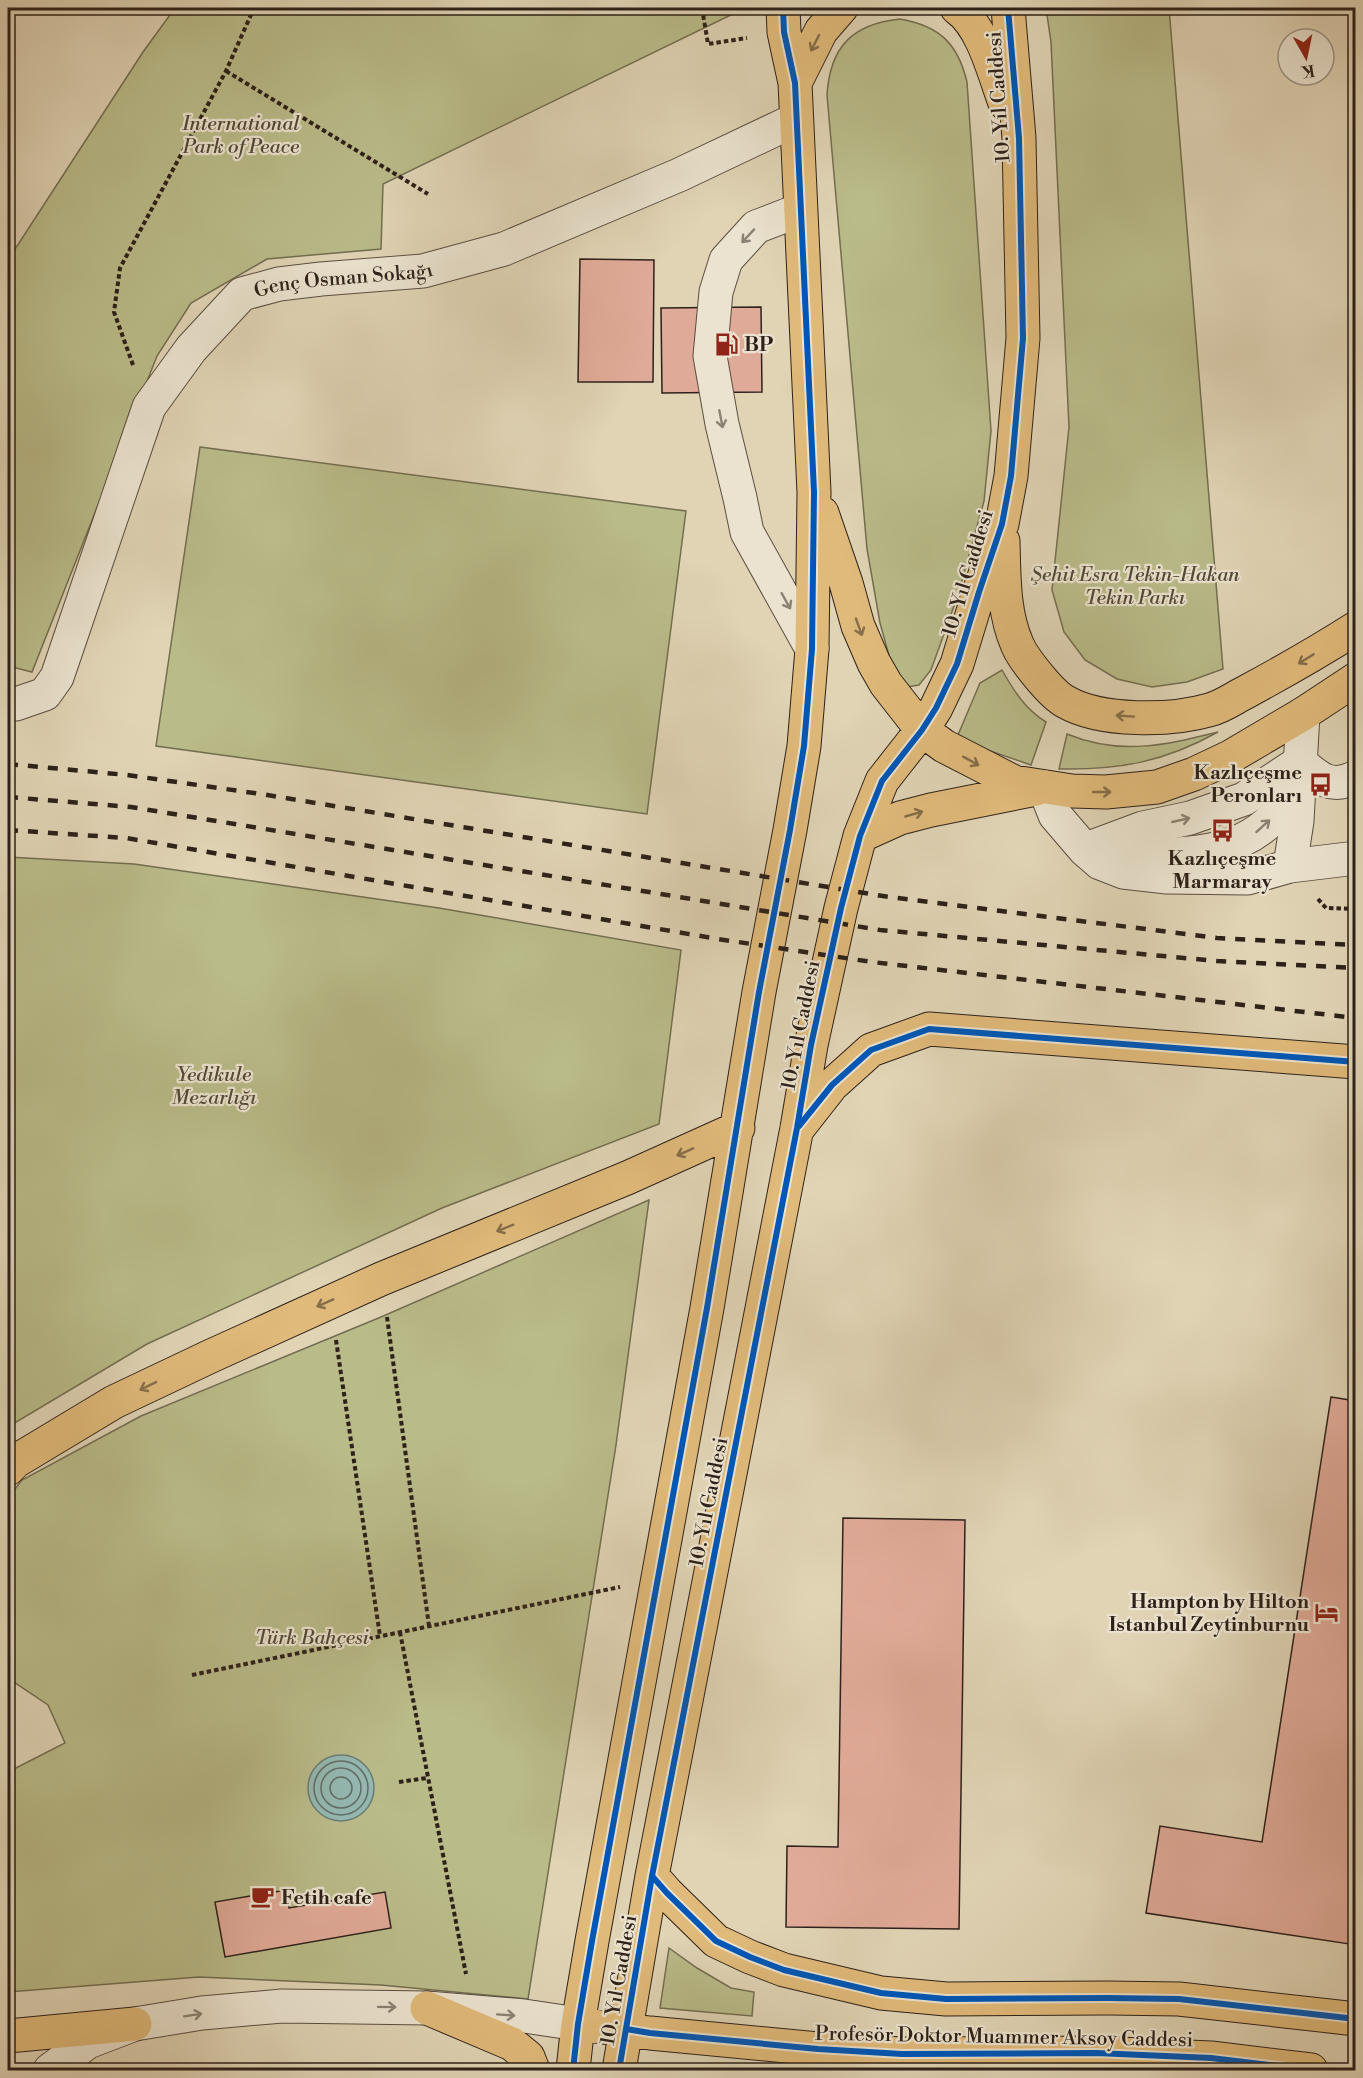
<svg xmlns="http://www.w3.org/2000/svg" width="1363" height="2078" viewBox="0 0 1363 2078" font-family="'Libre Bodoni',serif">
	<style>
		.green { fill: #b9bb89; stroke: #736e52; stroke-width: 1.5 }
		.water { fill: #94b8b1; stroke: #6b7c75; stroke-width: 1.5 }
		.lines { fill: none; stroke-linecap: round; stroke-linejoin: round }
		.shore { stroke: #606c66; stroke-width: 1.5 }
		.building { fill: #e0aa98; stroke: #2d211a; stroke-width: 1.5 }
		.minor-casing { stroke: #5a4e41; stroke-width: 35 }
		.major-casing { stroke: #2d211a; stroke-width: 35 }
		.path { stroke: #2d211a; stroke-width: 4; stroke-dasharray: 4.5 3; stroke-linecap: butt }
		.minor { stroke: #ebe3cf; stroke-width: 33 }
		.major { stroke: #e0ba7a; stroke-width: 33 }
		.rail { stroke: #2d211a; stroke-width: 4.5; stroke-dasharray: 10 10; stroke-linecap: butt }
		.cycleway-casing { stroke: #ebe3cf; stroke-width: 10 }
		.cycleway { stroke: #0057b8; stroke-width: 6 }
		.oneway { stroke: #866e4a }
		.oneway2 { stroke: #8c8274 }
		.labels { text-anchor: middle; stroke-width: 4.5; stroke-linejoin: round; paint-order: stroke }
		.street-label { font-size: 20px; fill: #2d211a; stroke: #ebe3cf }
		.park-label { font-size: 20px; font-style: italic; fill: #504836; stroke: #ebe3cf }
		.poi-label { font-size: 20px; font-weight: bold; fill: #2d211a; stroke: #ebe3cf; text-anchor: start }
	</style>
	<rect width="100%" height="100%" fill="#e0d4b5"/>
	<filter id="stains"><feTurbulence type="fractalNoise" baseFrequency=".00333" numOctaves="4"/><feColorMatrix values="0 0 0 0 .2 0 0 0 0 .09 0 0 0 0 .02 0 0 0 .5 -.17"/></filter>
	<radialGradient id="worn" r=".72"><stop offset=".6" stop-color="#630" stop-opacity="0"/><stop offset="1" stop-color="#630" stop-opacity=".3"/></radialGradient>
	<!-- green -->
	<path class="green" d="M 175,8 L 739,8 L 739,11 L 383,184 L 381,249 L 267,259 L 191,303 L 157,356 L 32,672 L 8,666 L 8,260 L 143,52 Z
		M 1046,8 L 1169,8 L 1223,669 L 1187,682 L 1152,687 L 1117,679 L 1085,660 L 1064,632 L 1052,590 L 1069,427 L 1051,42 Z
		M 900,19 C 940,26 958,44 967,82 L 991,431 L 984,501 L 958,595 L 931,670 L 919,685 L 907,687 L 893,670 L 880,623 L 867,549 L 827,95 C 830,47 852,24 900,19 Z
		M 200,447 L 686,511 L 647,814 L 156,746 Z
		M 1002,670 C 1014,691 1025,709 1046,722 L 1031,765 L 979,747 L 958,735 L 980,683 Z
		M 1218,732 C 1164,762 1120,770 1059,769 L 1067,734 C 1120,756 1165,745 1218,732 Z
		M 8,857 L 134,864 L 439,908 L 681,950 L 659,1124 L 442,1208 L 147,1344 L 8,1427 Z
		M 649,1200 L 616,1445 L 528,1999 L 381,1985 L 199,1977 L 8,1992 L 8,1772 L 65,1743 L 48,1705 L 8,1678 L 8,1498 L 22,1480 L 141,1416 L 381,1317 Z
		M 669,1948 L 697,1968 L 731,1988 L 754,1992 L 752,2016 L 660,2008 Z"/>
	<!-- water -->
	<path class="water" d="M308 1788a33 33 0 1 1 66 0a33 33 0 1 1-66 0Z"/>
	<g class="lines">
		<!-- shore -->
		<path class="shore" d="M314 1788a27 27 0 1 1 54 0a27 27 0 1 1-54 0Z
			M321 1788a20 20 0 1 1 40 0a20 20 0 1 1-40 0Z
			M330 1788a11 11 0 1 1 22 0a11 11 0 1 1-22 0Z"/>
	</g>
	<!-- building -->
	<path class="building" d="M 580,259 L 654,260 L 653,382 L 578,382 Z
		M 761,307 L 762,392 L 662,393 L 661,308 Z
		M 1331,1397 L 1356,1401 L 1356,1945 L 1146,1913 L 1160,1826 L 1262,1842 Z
		M 843,1518 L 965,1520 L 959,1929 L 786,1927 L 787,1846 L 838,1847 Z
		M 286,1890 L 289,1908 L 385,1892 L 391,1928 L 225,1957 L 215,1902 Z"/>
	<g class="lines">
		<defs>
			<g id="minor">
				<path d="M 800,210 L 756,227 L 726,260 L 716,292 L 710,356 L 722,424 L 740,498 L 747,532 L 812,649"/>
				<path id="s1" d="M 8,704 L 16,704 L 45,694 L 57,677 L 149,407 L 191,349 L 242,294 L 279,284 L 321,279 L 423,271 L 504,249 L 679,175 L 795,120"/>
				<path d="M 1300,762 C 1318,778 1331,790 1356,777"/>
				<path d="M 1044,787 L 1055,815 L 1085,850 L 1100,863 L 1123,872 L 1167,877 L 1248,878 L 1290,866 L 1356,858"/>
				<path d="M 1092,847 L 1143,828 L 1190,818 L 1244,799 L 1300,762"/>
				<path d="M 1123,855 C 1175,854 1241,859 1278,812 C 1287,801 1294,776 1300,762"/>
				<path d="M 1290,866 L 1297,821 L 1303,714"/>
				<path d="M 50,2070 L 88,2042 L 135,2024 L 202,2013 L 282,2006 L 427,2008 L 524,2016 L 578,2024"/>
			</g>
			<path id="major" d="M 957,8 C 983,26 994,74 1005,103
				M 795,83 L 821,31 L 841,8
				M 822,513 L 846,583 L 858,626 L 874,663 L 886,684 L 922,730 L 944,746 L 1014,782 L 1072,791 L 1106,792 L 1157,787 L 1194,774 L 1230,757 L 1303,714 L 1356,679
				M 1003,541 C 1004,575 1003,612 1017,644 C 1023,659 1052,695 1066,702 C 1101,722 1171,721 1209,710 C 1222,707 1234,698 1246,692 C 1283,672 1320,651 1356,628
				M 860,836 L 900,818 L 931,810 L 1036,789
				M 799,1127 L 832,1085 L 871,1050 L 929,1029 L 1356,1062
				M 8,1469 L 16,1461 L 114,1402 L 211,1356 L 381,1279 L 627,1178 L 738,1128
				M 652,1876 L 667,1893 L 716,1941 L 750,1957 L 784,1970 L 881,1993 L 946,1999 L 1108,1998 L 1179,1999 L 1356,2019
				M 427,2008 L 512,2044 L 528,2057 L 533,2070
				M 578,2024 L 650,2033 L 818,2049 L 902,2054 L 1096,2053 L 1211,2058 L 1311,2070
				M 8,2036 L 135,2024
				M 573,2070 L 578,2024 L 592,1941 L 707,1308 L 759,992 L 790,830 L 804,746 L 812,649 L 814,492 L 795,83 L 784,32 L 783,8
				M 619,2070 L 652,1876 L 797,1128 L 811,1045 L 841,908 L 860,836 L 882,781 L 922,730 L 936,708 L 957,664 L 979,592 L 1002,524 L 1011,476 L 1023,338 L 1019,138 L 1008,8"/>
		</defs>
		<!-- minor casing -->
		<use href="#minor" class="minor-casing"/>
		<!-- major casing -->
		<use href="#major" class="major-casing"/>
		<!-- path -->
		<path class="path" d="M 702,8 L 708,44 L 747,38
			M 226,71 L 428,194
			M 133,365 L 114,312 L 120,268 L 226,71 L 254,8
			M 1318,899 L 1326,908 L 1356,909
			M 387,1317 L 429,1626
			M 336,1340 L 380,1636
			M 400,1632 L 466,1974
			M 192,1675 L 620,1587
			M 399,1782 L 427,1778"/>
		<!-- minor -->
		<use href="#minor" class="minor"/>
		<!-- major -->
		<use href="#major" class="major"/>
		<!-- rail -->
		<path class="rail" d="M 8,764 L 127,775 L 261,794 L 889,897 L 1217,938 L 1356,945
			M 8,797 L 131,807 L 880,930 L 1217,961 L 1356,968
			M 8,830 L 126,838 L 718,939 L 872,962 L 1356,1018"/>
		<defs>
			<path id="cycleway" d="M 799,1126 L 832,1085 L 871,1050 L 929,1029 L 1356,1062
				M 652,1876 L 667,1893 L 716,1941 L 750,1957 L 784,1970 L 881,1993 L 946,1999 L 1108,1998 L 1179,1999 L 1356,2019
				M 626,2029 L 650,2033 L 818,2049 L 902,2054 L 1096,2053 L 1211,2058 L 1311,2070
				M 573,2070 L 578,2024 L 592,1941 L 707,1308 L 759,992 L 790,830 L 804,746 L 812,649 L 814,492 L 795,83 L 784,32 L 783,8
				M 619,2070 L 652,1876 L 797,1128 L 811,1045 L 841,908 L 860,836 L 882,781 L 922,730 L 936,708 L 957,664 L 979,592 L 1002,524 L 1011,476 L 1023,338 L 1019,138 L 1008,8"/>
		</defs>
		<!-- cycleway casing -->
		<use href="#cycleway" class="cycleway-casing"/>
		<!-- cycleway -->
		<use href="#cycleway" class="cycleway"/>
	</g>
	<!-- one-way arrows -->
	<defs><path id="oneway-shaft" d="M-6 0H5M1.5-3L5.5 0L1.5 3" fill="none" stroke-width="1.6" stroke-linecap="round" stroke-linejoin="round" transform="scale(1.5)"/></defs>
	<g class="oneway">
		<use href="#oneway-shaft" transform="translate(815 43) rotate(117)"/>
		<use href="#oneway-shaft" transform="translate(859 627) rotate(70)"/>
		<use href="#oneway-shaft" transform="translate(1306 659) rotate(148)"/>
		<use href="#oneway-shaft" transform="translate(1125 716) rotate(-176)"/>
		<use href="#oneway-shaft" transform="translate(971 761) rotate(29)"/>
		<use href="#oneway-shaft" transform="translate(1102 792)"/>
		<use href="#oneway-shaft" transform="translate(914 814) rotate(-16)"/>
		<use href="#oneway-shaft" transform="translate(685 1152) rotate(156)"/>
		<use href="#oneway-shaft" transform="translate(505 1228) rotate(158)"/>
		<use href="#oneway-shaft" transform="translate(325 1303) rotate(156)"/>
		<use href="#oneway-shaft" transform="translate(148 1386) rotate(154)"/>
	</g>
	<g class="oneway2">
		<use href="#oneway-shaft" transform="translate(748 236) rotate(133)"/>
		<use href="#oneway-shaft" transform="translate(721 419) rotate(79)"/>
		<use href="#oneway-shaft" transform="translate(786 601) rotate(61)"/>
		<use href="#oneway-shaft" transform="translate(1181 820) rotate(-13)"/>
		<use href="#oneway-shaft" transform="translate(1263 826) rotate(-42)"/>
		<use href="#oneway-shaft" transform="translate(387 2007) rotate(1)"/>
		<use href="#oneway-shaft" transform="translate(193 2015) rotate(-9)"/>
		<use href="#oneway-shaft" transform="translate(506 2015) rotate(4)"/>
	</g>
	<!-- icons -->
	<defs>
		<symbol id="fuel-bare" viewBox="-9 -9 18 18"><path d="M-5.5-6h7V0h2V4h1.3V-2.5L3-4.5l.8-.8L6-3V5H2.5V1h-1V6h-7ZM-4.2-4.7v3.2H.2V-4.7Z" fill="#8f2418" stroke="#ebe3cf" stroke-width="2.5" paint-order="stroke"/></symbol>
		<symbol id="bus-bare" viewBox="-9 -9 18 18"><path d="M-5-6H5V4H4V6H2V4H-2V6H-4V4H-5ZM-3.5-4V0h7V-4ZM-3.5 1.2v1.5H-2V1.2ZM2 1.2v1.5H3.5V1.2Z" fill="#8f2418" stroke="#ebe3cf" stroke-width="2.5" paint-order="stroke"/></symbol>
		<symbol id="hotel-bare" viewBox="-9 -9 18 18"><path d="M-6-4.5h1.5V1H6V5H4.5V3h-9V5H-6ZM-4 0a1.8 1.8 0 1 1 3.6 0ZM.5 0V-2.5h3Q6-2.5 6 0Z" fill="#8f2418" stroke="#ebe3cf" stroke-width="2.5" paint-order="stroke"/></symbol>
		<symbol id="cafe-bare" viewBox="-9 -9 18 18"><path d="M-5.5-4.5H6V0H3Q3 3.5 0 3.5H-2.5Q-5.5 3.5-5.5 0ZM3-3.2v2h1.7v-2ZM-6 4.5H4V6H-6Z" fill="#8f2418" stroke="#ebe3cf" stroke-width="2.5" paint-order="stroke"/></symbol>
	</defs>
	<g fill-rule="evenodd">
		<use href="#fuel-bare" x="710" y="328" width="33" height="33"/>
		<use href="#bus-bare" x="1304" y="768" width="33" height="33"/>
		<use href="#bus-bare" x="1206" y="814" width="33" height="33"/>
		<use href="#hotel-bare" x="1310" y="1596" width="33" height="33"/>
		<use href="#cafe-bare" x="246" y="1880" width="33" height="33"/>
	</g>
	<g class="labels">
		<!-- street labels -->
		<g class="street-label">
			<text transform="translate(998 97) rotate(-94)" y="7">10. Yıl Caddesi</text>
			<text dy="7" stroke="none"><textPath href="#s1" startOffset="594">Genç Osman Sokağı</textPath></text>
			<text transform="translate(967 573) rotate(-73)" y="7">10. Yıl Caddesi</text>
			<text transform="translate(800 1025) rotate(-79)" y="7">10. Yıl Caddesi</text>
			<text transform="translate(708 1502) rotate(-79)" y="7">10. Yıl Caddesi</text>
			<text transform="translate(618 1980) rotate(-80)" y="7">10. Yıl Caddesi</text>
			<text transform="translate(1004 2036) rotate(1)" y="7">Profesör Doktor Muammer Aksoy Caddesi</text>
		</g>
		<!-- park labels -->
		<g class="park-label">
			<text x="241" y="130">International<tspan x="241" dy="23">Park of Peace</tspan></text>
			<text x="1135" y="581">Şehit Esra Tekin-Hakan<tspan x="1135" dy="23">Tekin Parkı</tspan></text>
			<text x="214" y="1081">Yedikule<tspan x="214" dy="23">Mezarlığı</tspan></text>
			<text x="312" y="1644">Türk Bahçesi</text>
		</g>
		<!-- poi labels -->
		<g class="poi-label">
			<text x="744" y="351">BP</text>
			<text x="1302" y="779" text-anchor="end">Kazlıçeşme<tspan x="1302" dy="23">Peronları</tspan></text>
			<text x="1222" y="865" text-anchor="middle">Kazlıçeşme<tspan x="1222" dy="23">Marmaray</tspan></text>
			<text x="1309" y="1608" text-anchor="end">Hampton by Hilton<tspan x="1309" dy="23">Istanbul Zeytinburnu</tspan></text>
			<text x="281" y="1904">Fetih cafe</text>
		</g>
	</g>
	<!-- margin -->
	<rect width="1363" height="2078" fill="none" stroke="#e0d4b5" stroke-width="30"/>
	<rect x="9" y="9" width="1345" height="2060" fill="none" stroke="#2d211a" stroke-width="3"/>
	<rect x="15" y="15" width="1333" height="2048" fill="none" stroke="#2d211a" stroke-width="1.5"/>
	<!-- north arrow -->
	<g transform="translate(1306 57) rotate(171)"><circle r="28" fill="#ebe3cf" stroke="#9f9587" stroke-width="1.5"/>
	<path d="M0-4.5L10 22L0 15L-10 22Z" fill="#8f2418"/>
	<text y="-9" font-size="16" font-weight="bold" text-anchor="middle" fill="#2d211a">K</text>
	</g>
	<rect width="100%" height="100%" filter="url(#stains)"/>
	<rect width="100%" height="100%" fill="url(#worn)"/>
</svg>
